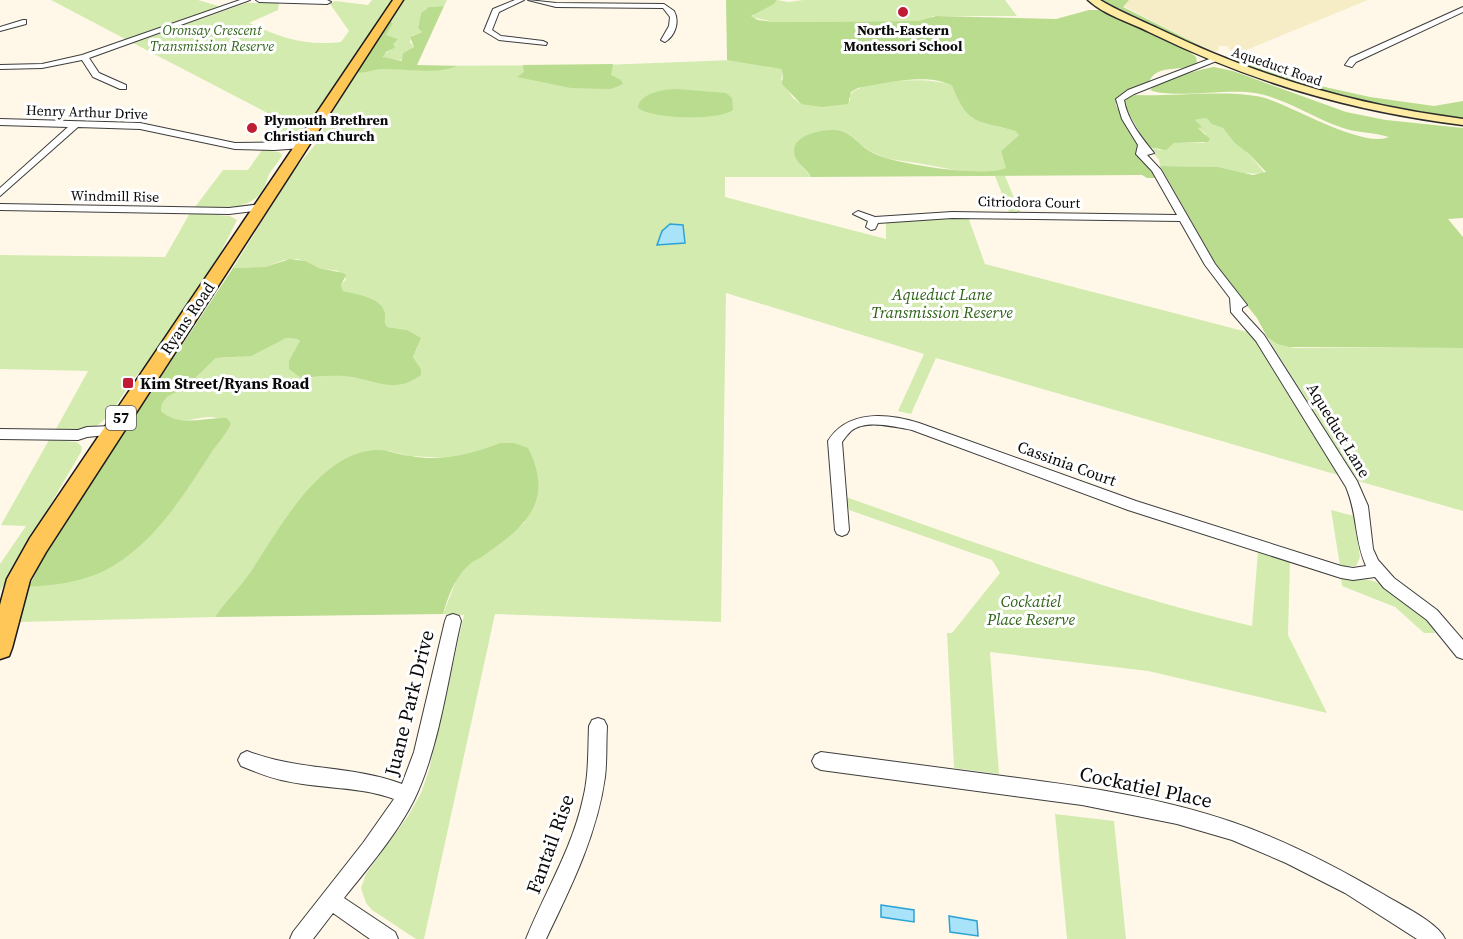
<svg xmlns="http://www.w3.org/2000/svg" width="1463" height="939" viewBox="0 0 1463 939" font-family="'Source Serif 4',serif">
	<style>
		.farmland { fill: #f6edc7 }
		.green { fill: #d4ebb0 }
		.forest { fill: #b9dc8f }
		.water { fill: #a9e3f9; stroke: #2da2d4; stroke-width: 1.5 }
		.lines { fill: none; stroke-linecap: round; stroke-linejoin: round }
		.minor-casing { stroke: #3d3d3d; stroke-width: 2 }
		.secondary-casing { stroke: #2c2c2c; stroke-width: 3 }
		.primary-casing { stroke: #1b1b1b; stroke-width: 3 }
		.minor { fill: #fff; fill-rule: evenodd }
		.secondary { fill: #ffeca3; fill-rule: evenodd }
		.primary { fill: #ffc658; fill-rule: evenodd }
		.poi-dot { fill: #c01c35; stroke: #fff; stroke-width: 2 }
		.labels { text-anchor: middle; stroke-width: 6; stroke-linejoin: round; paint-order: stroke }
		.far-park-label { font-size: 14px; font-style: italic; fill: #306419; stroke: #fff }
		.far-poi-label { font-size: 14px; font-weight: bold; fill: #0a0a0a; stroke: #fff }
		.far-street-label { font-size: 14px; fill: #0a0a0a; stroke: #fff }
		.shield { fill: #fff; stroke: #545454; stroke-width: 1.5 }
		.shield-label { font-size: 15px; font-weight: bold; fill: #0a0a0a }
		.park-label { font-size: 16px; font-style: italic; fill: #306419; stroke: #fff }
		.street-label { font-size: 16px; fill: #0a0a0a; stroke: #fff }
		.poi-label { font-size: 16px; font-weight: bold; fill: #0a0a0a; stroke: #fff; text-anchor: start }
		.near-street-label { font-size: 20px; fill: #0a0a0a; stroke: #fff }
	</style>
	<rect width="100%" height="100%" fill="#fff8e8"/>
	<!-- farmland -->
	<path class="farmland" d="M 1129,0 L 1368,0 L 1234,55 L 1227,46 L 1219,46 L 1218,51 L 1213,52 L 1123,6 Z"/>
	<!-- green -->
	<path class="green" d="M 51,0 L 198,0 L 225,8 L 129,41 Z
		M 372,0 L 394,0 L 305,129 C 293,141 283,144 266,144 L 283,121 L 133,43 L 246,3 L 279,3 L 278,10 L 249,23 C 282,38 304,46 341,42 L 349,31 L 330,4 L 335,1 L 368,5 Z
		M 402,0 L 447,0 L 444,6 L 429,7 L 421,13 L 418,27 L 422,32 L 411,36 L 410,42 L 414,47 L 403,53 L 404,60 L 384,59 L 383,55 L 396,46 L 393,44 L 396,38 L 387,36 L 386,34 L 393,22 L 389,20 Z
		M 777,0 L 789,2 L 803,0 L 1005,0 L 1017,16 L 933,16 L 927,20 L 919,21 L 774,22 L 752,17 L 754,13 L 774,4 Z
		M 732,60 L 781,69 L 783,74 L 781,79 L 793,98 L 801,104 L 850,101 L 850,95 C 861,79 936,76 952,86 C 967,124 981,121 1015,131 L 1019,135 L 1001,151 L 1007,166 L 1004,170 C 974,176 946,168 917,163 C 903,161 888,160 876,154 C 855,145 858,131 828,130 L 800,164 L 811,177 L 725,177 L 725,197 L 886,239 L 886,222 L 968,217 L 985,264 L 1251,333 L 1338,475 L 936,358 L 911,414 L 898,411 L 924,354 L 726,293 L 721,622 L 495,614 L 424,939 L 416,939 L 372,910 L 366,903 L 361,888 L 366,874 L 408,816 L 421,793 L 429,770 L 464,615 L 443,614 L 458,576 L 469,565 L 507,538 L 525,522 L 500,443 L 467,455 L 449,458 L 410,456 L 389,451 L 334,467 L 314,484 L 289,514 L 242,585 L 215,617 L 19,622 L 29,587 C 45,585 63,584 79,579 C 139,561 175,508 208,458 C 215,446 225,437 231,424 C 225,422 218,418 212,417 C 193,416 180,429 161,411 L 162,404 L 167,397 L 185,388 L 216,358 L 238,357 L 286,338 L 297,339 L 300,341 L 301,378 L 341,375 L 362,377 L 378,383 L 421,369 L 413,357 L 418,346 L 407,330 L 387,327 C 383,321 386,320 385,313 C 382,297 356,294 343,291 L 341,285 L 346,279 L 338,271 L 319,268 L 298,259 L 284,260 L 265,267 L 233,268 L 292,173 L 322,136 L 324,125 L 359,66 L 603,65 Z
		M 1206,118 C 1211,124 1216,123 1222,127 C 1229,132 1264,170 1265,174 L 1244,173 L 1218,167 L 1160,166 L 1159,160 L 1148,147 L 1160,150 L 1174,143 L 1205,143 L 1206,134 L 1198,128 L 1195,120 Z
		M 262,150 L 279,152 L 282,155 C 278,164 269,171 267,180 C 258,212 223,208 195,207 L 223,170 L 248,170 Z
		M 995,176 L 1005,176 L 1020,212 L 1009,212 Z
		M 190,213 L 230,216 L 237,220 L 215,264 L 150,362 C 128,378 113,421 93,427 C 81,431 68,429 56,429 L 88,371 L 0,369 L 0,255 L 165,257 Z
		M 1267,337 L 1277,344 L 1295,348 L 1463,348 L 1463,511 L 1358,481 Z
		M 49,440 L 77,442 L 82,447 L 81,452 L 0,591 L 0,564 L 26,526 L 1,525 Z
		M 846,497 C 979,544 1114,594 1252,626 L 1258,551 L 1290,562 L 1288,635 L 1327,713 L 1148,671 L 990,652 L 999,774 L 954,768 L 947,633 L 952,633 L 1000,573 L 992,560 L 849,510 Z
		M 1331,510 L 1354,516 L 1360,557 L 1356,566 L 1340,566 Z
		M 1341,577 C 1352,579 1363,578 1373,581 C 1395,588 1424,616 1440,633 L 1424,633 L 1395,607 L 1342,586 Z
		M 1055,814 L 1114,821 L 1126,939 L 1067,939 Z"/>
	<!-- forest -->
	<path class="forest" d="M 726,0 L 777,0 L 774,4 L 751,16 L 758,20 L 774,22 L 919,21 L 936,16 L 1056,19 L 1089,10 L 1100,10 L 1187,50 L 1196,57 L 1197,62 C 1183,74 1157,62 1149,82 L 1127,90 L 1116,99 L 1116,105 L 1137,144 L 1138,152 L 1156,178 L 1147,178 L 1142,175 L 811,177 C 806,167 794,163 794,150 C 795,134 824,129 836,130 C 855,133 859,147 875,154 C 896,164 985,178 1006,168 L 1001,151 L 1019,135 L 1015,131 C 978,120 968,126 952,86 C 930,72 883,83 858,88 L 851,92 L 848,104 L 822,107 L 801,104 L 782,84 L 783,74 L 781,69 L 727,60 Z
		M 1103,0 L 1129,0 L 1123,7 L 1213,52 L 1134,18 Z
		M 444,6 L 417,65 L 457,66 C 436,75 405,68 382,69 C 372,69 369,74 355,72 L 389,20 L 393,23 L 386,35 L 398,39 L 393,44 L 396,47 L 386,52 L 383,57 L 402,61 L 403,53 L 414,47 L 410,37 L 422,32 L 418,28 L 421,13 L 429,7 Z
		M 1230,52 L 1276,71 L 1325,87 L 1370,97 L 1434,106 L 1463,101 L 1463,119 L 1441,118 L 1326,96 L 1229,60 Z
		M 613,64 L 611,75 L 621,80 L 623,84 L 611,89 L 571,88 L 517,77 L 524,72 L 523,65 Z
		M 1214,67 L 1233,71 L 1346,112 L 1386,120 L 1463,128 L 1463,218 L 1448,219 L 1463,237 L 1463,348 L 1289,347 L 1277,344 L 1267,337 L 1257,318 L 1221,273 L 1160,166 L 1218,167 L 1253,175 L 1266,172 L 1249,154 L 1235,143 L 1223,128 L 1212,124 L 1206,118 L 1195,120 L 1202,127 L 1198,128 L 1210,139 L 1208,142 L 1174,143 L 1166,150 L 1148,147 L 1125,107 L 1124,99 L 1135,95 C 1172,97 1237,88 1268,99 C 1296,108 1363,148 1389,137 C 1374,132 1356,133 1340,127 C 1312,117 1285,98 1255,93 C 1228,88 1171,99 1150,90 C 1158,81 1200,69 1214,67 Z
		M 677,89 L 726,93 L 732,98 L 733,110 C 718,121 652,119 638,108 C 639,93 664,89 677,89 Z
		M 290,259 L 305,261 L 319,268 L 343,273 L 346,275 L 341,285 L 343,291 C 356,294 382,297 385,313 C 386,320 383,321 387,327 L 407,330 L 421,338 L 413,357 L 421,369 L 421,375 C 392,396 374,378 344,376 C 330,375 315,377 301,378 L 289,369 L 289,361 L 300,341 L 297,339 L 286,338 L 251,356 L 216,358 L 185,388 L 167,397 L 162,404 L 161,411 C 179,428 205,417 227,418 L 231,424 C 225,437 215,446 208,458 C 180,501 147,553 97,574 C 75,583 52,585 29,587 L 46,551 L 233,268 L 265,267 Z
		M 500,443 L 514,443 L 528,448 C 554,499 528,525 487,553 C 481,558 473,561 468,566 C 454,579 448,597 443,614 L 215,617 C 225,602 239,589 249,574 C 278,532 317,454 375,450 C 387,449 399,455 411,456 C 442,462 471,454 500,443 Z"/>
	<!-- water -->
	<path class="water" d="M 670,224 L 683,225 L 685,243 L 657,245 L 662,231 Z
		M 881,905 L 914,910 L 914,922 L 881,917 Z
		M 949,916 L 977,921 L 978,936 L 950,932 Z"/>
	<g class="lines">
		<defs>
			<path id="minor" d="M 240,0 L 250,0 L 89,58 L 99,73 L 126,85 L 126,89 L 120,89 L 93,77 L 82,60 L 42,68 L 0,69 L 0,65 L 42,64 L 82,55 Z
				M 256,0 L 327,0 L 331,2 L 327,4 L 259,2 Z
				M 515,0 L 524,0 L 499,12 L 492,30 L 501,36 L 543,41 L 547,43 L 546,45 L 499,40 L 484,31 L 493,9 Z
				M 528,0 L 556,3 L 664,4 L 674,11 C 680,22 675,36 665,42 L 661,40 L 669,26 L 670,17 L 663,8 L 556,7 Z
				M 1463,7 L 1463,12 L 1356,62 L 1352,67 L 1345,65 L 1350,58 Z
				M 23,20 L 26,20 L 26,24 L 0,31 L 0,27 Z
				M 1212,58 L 1219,60 L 1134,94 L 1124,100 C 1127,120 1142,138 1154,153 L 1147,155 L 1161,170 L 1215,264 L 1247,305 L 1242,308 L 1242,311 L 1264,335 L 1357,481 L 1368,506 L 1373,549 L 1378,560 L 1394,578 L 1437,610 L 1463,640 L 1463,659 L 1457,657 L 1427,620 L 1384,588 L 1375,577 L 1353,580 L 1341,578 L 1128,510 L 912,430 C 895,427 866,419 851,431 C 848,434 844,439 842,442 L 849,530 L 847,534 L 842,536 L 837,534 L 835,530 L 828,441 C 847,410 887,413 919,423 L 1136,501 L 1341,566 L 1353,568 L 1366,566 C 1354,539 1358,515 1346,487 L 1256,341 L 1231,312 L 1230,298 L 1205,265 L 1180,221 L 952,218 L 878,223 L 875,229 L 871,230 L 866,227 L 868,221 L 853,214 L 858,211 L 875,217 L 952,212 L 1177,215 L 1152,171 L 1136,154 L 1138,145 L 1122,119 L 1116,99 L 1128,90 Z
				M 0,119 L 140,123 L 235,143 L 302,142 L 306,145 L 302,148 L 274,150 L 235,149 L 140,129 L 78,127 L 0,196 L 0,188 L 68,127 L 0,125 Z
				M 0,204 L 229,208 L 261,204 L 266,207 L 261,210 L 229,214 L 0,210 Z
				M 112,426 L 117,428 L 118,431 L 117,434 L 87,437 L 78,440 L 0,439 L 0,429 L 78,430 L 87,427 Z
				M 453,614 L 459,616 L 461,621 C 448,677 439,749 414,800 C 397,834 368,868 344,898 L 395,932 L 398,939 L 370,939 L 333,913 L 313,939 L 290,939 L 293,932 L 363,843 L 394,799 C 359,786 321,789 286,781 C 270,778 256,772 241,766 L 238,760 L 241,754 L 247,751 C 297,771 352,765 402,784 L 414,752 L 445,621 L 447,616 Z
				M 598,718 L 604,720 L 607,726 C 606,743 607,760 605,777 C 597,835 571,887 546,939 L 526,939 C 545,892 572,849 583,799 C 589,775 588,751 589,726 L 592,720 Z
				M 821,752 C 884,760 947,769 1010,777 C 1085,787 1160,797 1232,822 C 1285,840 1335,866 1383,894 C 1399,904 1439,923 1445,939 L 1417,939 L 1345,893 L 1286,863 L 1232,840 L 1177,824 L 1082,805 L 821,770 L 815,767 L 812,761 L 815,755 Z"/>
			<path id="secondary" d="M 1088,0 L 1100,0 C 1118,11 1138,19 1157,28 C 1257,76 1353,105 1463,119 L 1463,125 C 1350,111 1252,82 1149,32 C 1130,22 1104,15 1088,0 Z"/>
			<path id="primary" d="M 393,0 L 403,0 L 46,552 L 30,580 L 12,648 L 9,656 L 0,659 L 0,605 L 7,579 L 30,538 Z"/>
		</defs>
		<!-- minor casing -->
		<use href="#minor" class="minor-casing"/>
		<!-- secondary casing -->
		<use href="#secondary" class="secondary-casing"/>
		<!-- primary casing -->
		<use href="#primary" class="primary-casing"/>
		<!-- minor -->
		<use href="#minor" class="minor"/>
		<!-- secondary -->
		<use href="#secondary" class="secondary"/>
		<!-- primary -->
		<use href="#primary" class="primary"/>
	</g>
	<!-- markers -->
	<g class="poi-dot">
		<circle cx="903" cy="12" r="6"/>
		<circle cx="252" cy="128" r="6"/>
		<rect x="122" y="377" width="12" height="12" rx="3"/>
	</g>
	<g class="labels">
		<!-- far-park labels -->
		<g class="far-park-label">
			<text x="212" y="35">Oronsay Crescent<tspan x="212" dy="16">Transmission Reserve</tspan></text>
		</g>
		<!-- far-poi labels -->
		<g class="far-poi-label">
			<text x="903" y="35">North-Eastern<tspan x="903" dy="16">Montessori School</tspan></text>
			<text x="264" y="125" text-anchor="start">Plymouth Brethren<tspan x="264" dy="16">Christian Church</tspan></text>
		</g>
		<!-- far-street labels -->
		<g class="far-street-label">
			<text transform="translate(1277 66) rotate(19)" y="5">Aqueduct Road</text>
			<text transform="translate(87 112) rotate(2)" y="5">Henry Arthur Drive</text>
			<text transform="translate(115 196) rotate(1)" y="5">Windmill Rise</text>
			<text transform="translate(1029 202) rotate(1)" y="5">Citriodora Court</text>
		</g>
		<!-- shield labels -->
		<rect class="shield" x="106" y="406" width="30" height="24" rx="4.5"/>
		<g class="shield-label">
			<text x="121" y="423">57</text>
		</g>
		<!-- park labels -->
		<g class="park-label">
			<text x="942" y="300">Aqueduct Lane<tspan x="942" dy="18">Transmission Reserve</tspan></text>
			<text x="1031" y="607">Cockatiel<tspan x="1031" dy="18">Place Reserve</tspan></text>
		</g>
		<!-- street labels -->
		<g class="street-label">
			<text transform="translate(187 318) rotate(-56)" y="6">Ryans Road</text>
			<text transform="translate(1339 430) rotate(59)" y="6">Aqueduct Lane</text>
			<text transform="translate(1067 463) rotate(20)" y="6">Cassinia Court</text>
		</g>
		<!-- poi labels -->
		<g class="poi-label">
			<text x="140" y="389">Kim Street/Ryans Road</text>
		</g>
		<!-- near-street labels -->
		<g class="near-street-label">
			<text transform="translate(409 703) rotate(-76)" y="7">Juane Park Drive</text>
			<text transform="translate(1146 787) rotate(12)" y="7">Cockatiel Place</text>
			<text transform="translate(550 844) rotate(-70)" y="7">Fantail Rise</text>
		</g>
	</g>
</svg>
